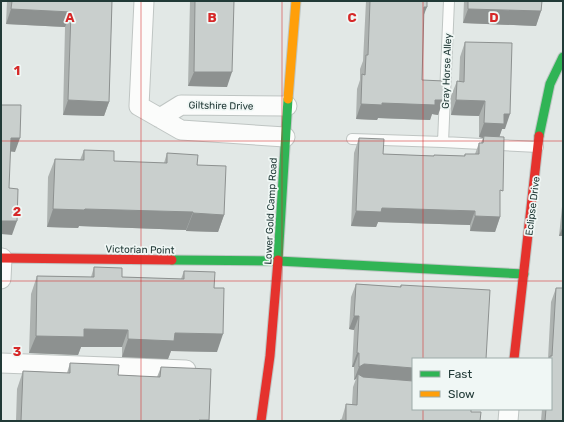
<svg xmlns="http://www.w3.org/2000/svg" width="564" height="422" viewBox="0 0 564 422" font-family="Rubik,sans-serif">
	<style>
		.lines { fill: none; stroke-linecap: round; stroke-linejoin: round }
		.lane-casing { stroke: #bfc5c3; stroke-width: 12 }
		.street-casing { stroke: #bfc5c3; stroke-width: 21 }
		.fast-casing { stroke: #bec6c4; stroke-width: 11 }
		.slow-casing { stroke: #bec6c4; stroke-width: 11 }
		.jam-casing { stroke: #bec6c4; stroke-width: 11 }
		.lane { stroke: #fbfcfb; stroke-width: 10 }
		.street { stroke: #fbfcfb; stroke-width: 19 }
		.fast { stroke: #30b455; stroke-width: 9 }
		.slow { stroke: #ff9f0a; stroke-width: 9 }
		.jam { stroke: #e5322d; stroke-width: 9 }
		.wall { fill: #adb2b0 }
		.shaded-wall { fill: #8d9190 }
		.building { fill: #c9cfcd; stroke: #8d9190 }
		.grid { fill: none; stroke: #d62828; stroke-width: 1; stroke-opacity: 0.55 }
		.labels { text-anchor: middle; stroke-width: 3.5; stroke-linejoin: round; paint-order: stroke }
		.street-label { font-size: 10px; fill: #213a37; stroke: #f0f7f5 }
		.grid-label { font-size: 13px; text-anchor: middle; font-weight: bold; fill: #d62828; stroke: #f0f7f5; stroke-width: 3.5; stroke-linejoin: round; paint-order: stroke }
	</style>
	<rect width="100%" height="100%" fill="#e2e8e6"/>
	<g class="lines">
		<defs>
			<path id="lane" d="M 449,1 L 443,142 L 538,147
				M 352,139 L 443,142"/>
			<path id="street" d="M 144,1 L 139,106 L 181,130 L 285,137
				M 160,118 L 181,105 L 287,106
				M 1,279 L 2,258
				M 1,363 L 186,370
				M 508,421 L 509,409"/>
			<path id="fast" d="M 539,136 L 550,84 L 563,57
				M 172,260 L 278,261 L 524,274
				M 278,260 L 288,99"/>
			<path id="slow" d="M 288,99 L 296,1"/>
			<path id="jam" d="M 1,258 L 172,260
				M 514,359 L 539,136
				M 261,421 L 270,356 L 278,260"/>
		</defs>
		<!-- lane casing -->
		<use href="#lane" class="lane-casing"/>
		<!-- street casing -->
		<use href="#street" class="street-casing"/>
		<!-- fast casing -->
		<use href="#fast" class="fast-casing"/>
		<!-- slow casing -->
		<use href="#slow" class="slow-casing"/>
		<!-- jam casing -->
		<use href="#jam" class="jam-casing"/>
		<!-- lane -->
		<use href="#lane" class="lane"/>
		<!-- street -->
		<use href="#street" class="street"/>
		<!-- fast -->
		<use href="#fast" class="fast"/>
		<!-- slow -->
		<use href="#slow" class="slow"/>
		<!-- jam -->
		<use href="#jam" class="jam"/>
	</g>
	<!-- wall -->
	<path class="wall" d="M 7,1 L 112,1 L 109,102 L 104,116 L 63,115 L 65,27 L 6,24 Z
		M 190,1 L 234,1 L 227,87 L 188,86 Z
		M 366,1 L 427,1 L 423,16 L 422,80 L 443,100 L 438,115 L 432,114 L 430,120 L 378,118 L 377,120 L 356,119 L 357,89 L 360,80 L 360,69 L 363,61 Z
		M 464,1 L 542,1 L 541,11 L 536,26 L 463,23 Z
		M 465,42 L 505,129 L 502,129 L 499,137 L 500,197 L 500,217 L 495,232 L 470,231 L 470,225 L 378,222 L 376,227 L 351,226 L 354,153 L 359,138 L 383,154 L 434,156 L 434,155 L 464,156 L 465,154 L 475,154 L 479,143 L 481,143 L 483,138 L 479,137 L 479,116 L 451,115 L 451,96 L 457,81 L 459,82 L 460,57 Z
		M 84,150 L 114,161 L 164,163 L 167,153 L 197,165 L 224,215 L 218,232 L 186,231 L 186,230 L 79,226 L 78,228 L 47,227 L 48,177 L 55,159 L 80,160 Z
		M 563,197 L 563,236 L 559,236 Z
		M 94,267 L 122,277 L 181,279 L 184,271 L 214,288 L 217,352 L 171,351 L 168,359 L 122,357 L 122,347 L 81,347 L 78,355 L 29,353 L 31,294 L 37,276 L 91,277 Z
		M 356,284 L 400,287 L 401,285 L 413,359 L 413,409 L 471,412 L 480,421 L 341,420 L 342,418 L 346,404 L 352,404 L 353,387 L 356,379 L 354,380 L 354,367 L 352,367 L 354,330 L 349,329 L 351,297 Z
		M 556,288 L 563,421 L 541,421 L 542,409 L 551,409 L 551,359 L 548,359 L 551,302 Z
		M 70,363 L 118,375 L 157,377 L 161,367 L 209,420 L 208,421 L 16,421 L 17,389 L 23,371 L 67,373 Z"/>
	<!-- shaded-wall -->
	<path class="shaded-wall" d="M 424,7 L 427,7 L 421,22 Z
		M 11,9 L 71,12 L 65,27 L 6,24 Z
		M 468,9 L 541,11 L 536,26 L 463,23 Z
		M 194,72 L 232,72 L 227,87 L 188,86 Z
		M 68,100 L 109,102 L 104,116 L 63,115 Z
		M 435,100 L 443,100 L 438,115 L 432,114 L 430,120 L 378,118 L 377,120 L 356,119 L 361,104 Z
		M 456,100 L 485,101 L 479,116 L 451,115 Z
		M 504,114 L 510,114 L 505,129 L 502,129 L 499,138 L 484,136 L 483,138 L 479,137 L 484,123 Z
		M 11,138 L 20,138 L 15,152 L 6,151 Z
		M 382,208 L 475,211 L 470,225 L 378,222 L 376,227 L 351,226 L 356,211 Z
		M 53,209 L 85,209 L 193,212 L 186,230 L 79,226 L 78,228 L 47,227 Z
		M 193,213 L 224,215 L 218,232 L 186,231 Z
		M 475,216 L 500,217 L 495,232 L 470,231 Z
		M 1,221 L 17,221 L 12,235 L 1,234 Z
		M 563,226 L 563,236 L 559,236 Z
		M 354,316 L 359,316 L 354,330 L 349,329 Z
		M 84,329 L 128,330 L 122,347 L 81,347 L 78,355 L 29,353 L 36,336 Z
		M 175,333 L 223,334 L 217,352 L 171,351 L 168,359 L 122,357 L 128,339 Z
		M 357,353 L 359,353 L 354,367 L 352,367 Z
		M 364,364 L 413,368 L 413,381 L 358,378 L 358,374 L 356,379 L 354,380 L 359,367 Z
		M 199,420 L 209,420 L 208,421 L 199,421 Z"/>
	<!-- building -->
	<path class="building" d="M 12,1 L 112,1 L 109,102 L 68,100 L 71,12 L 11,9 Z
		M 195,1 L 234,1 L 232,72 L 194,72 Z
		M 370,1 L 427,1 L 427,7 L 424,7 L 422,80 L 444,81 L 443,100 L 435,100 L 435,105 L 382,103 L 382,105 L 361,104 L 362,74 L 365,75 L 366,55 L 368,55 Z
		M 468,1 L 542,1 L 541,11 L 468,9 Z
		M 465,42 L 512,43 L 510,114 L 504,114 L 504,124 L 484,123 L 485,101 L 456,100 L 457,81 L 464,82 Z
		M 1,105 L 21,105 L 20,138 L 11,138 L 9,188 L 18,189 L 17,221 L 1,221 Z
		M 484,136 L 504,137 L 503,191 L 500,190 L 500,217 L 475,216 L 475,211 L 382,208 L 381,212 L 356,211 L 359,138 L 384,139 L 383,154 L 434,156 L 434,155 L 465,156 L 465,154 L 479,154 L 479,143 L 483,143 Z
		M 84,150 L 114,151 L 114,161 L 167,163 L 167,153 L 198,155 L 197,165 L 226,166 L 224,215 L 193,213 L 193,212 L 85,209 L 84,210 L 53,209 L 55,159 L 84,160 Z
		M 94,267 L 122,268 L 122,277 L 184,279 L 184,271 L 215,272 L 214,288 L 224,288 L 223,334 L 175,333 L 174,341 L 128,339 L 128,330 L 84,329 L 84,337 L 36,336 L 37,276 L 94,277 Z
		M 356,284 L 401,287 L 401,285 L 490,290 L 486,359 L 413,359 L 413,368 L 364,364 L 359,367 L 359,353 L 357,353 L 359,316 L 354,316 Z
		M 556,288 L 563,288 L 563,421 L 545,421 L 546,409 L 551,409 L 551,359 L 550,359 L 550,356 L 552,356 Z
		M 70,363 L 119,365 L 118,375 L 160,377 L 161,367 L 211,369 L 209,420 L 199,420 L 199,421 L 21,421 L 23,371 L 70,373 Z
		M 358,374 L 363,377 L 413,381 L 413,409 L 471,409 L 471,412 L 481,412 L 480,421 L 340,421 L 340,420 L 346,421 L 346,404 L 357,405 Z"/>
	<!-- grid -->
	<path class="grid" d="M 141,1 L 141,421M 282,1 L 282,421M 423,1 L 423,359M 1,141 L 563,141M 1,281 L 563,281M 423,409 L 423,421"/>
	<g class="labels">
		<!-- street labels -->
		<g class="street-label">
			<text transform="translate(446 71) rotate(-88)" y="4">Gray Horse Alley</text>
			<text transform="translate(221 105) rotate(1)" y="4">Giltshire Drive</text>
			<text transform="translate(532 206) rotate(-83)" y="4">Eclipse Drive</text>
			<text transform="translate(270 211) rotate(-87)" y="4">Lower Gold Camp Road</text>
			<text transform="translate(140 249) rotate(1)" y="4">Victorian Point</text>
		</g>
	</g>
	<g class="grid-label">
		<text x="70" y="22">A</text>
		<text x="212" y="22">B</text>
		<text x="352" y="22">C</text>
		<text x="494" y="22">D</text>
		<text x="17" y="75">1</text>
		<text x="17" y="216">2</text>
		<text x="17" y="356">3</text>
	</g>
	<!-- border -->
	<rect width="564" height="422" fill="none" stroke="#213a37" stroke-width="4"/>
	<!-- legend -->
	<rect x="412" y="358" width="140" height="52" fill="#f0f7f5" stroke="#9daba9"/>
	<rect x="420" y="371" width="20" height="6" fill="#30b455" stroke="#9daba9"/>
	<text x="448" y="378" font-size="12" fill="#213a37">Fast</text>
	<rect x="420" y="391" width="20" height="6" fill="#ff9f0a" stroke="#9daba9"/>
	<text x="448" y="398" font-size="12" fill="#213a37">Slow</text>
</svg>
